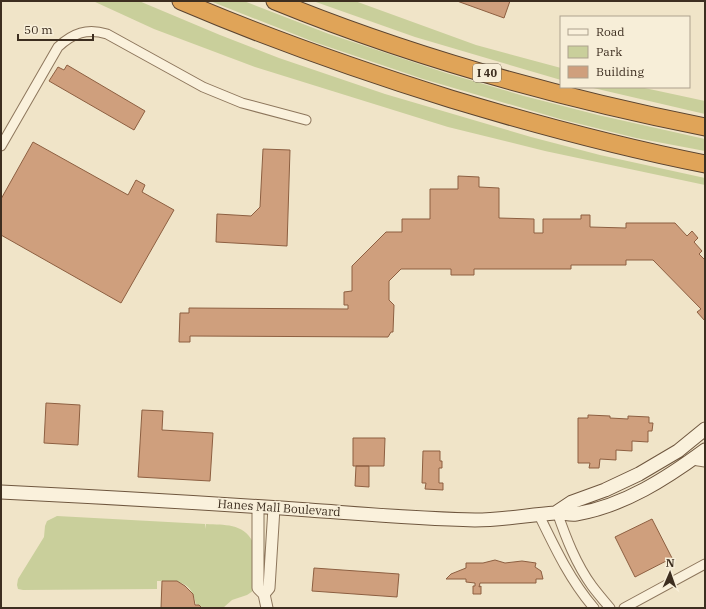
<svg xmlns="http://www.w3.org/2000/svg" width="706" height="609" viewBox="0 0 706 609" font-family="'IBM Plex Serif',serif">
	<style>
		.green { fill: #c9cf9b }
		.building { fill: #cf9f7d; stroke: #8d5f41 }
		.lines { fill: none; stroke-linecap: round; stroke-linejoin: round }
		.minor-casing { stroke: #8d765c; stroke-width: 11 }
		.tertiary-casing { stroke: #8d765c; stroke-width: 13 }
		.secondary-casing { stroke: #6f573f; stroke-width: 15 }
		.motorway-casing { stroke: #5b4430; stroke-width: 19 }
		.minor { stroke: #faf1dc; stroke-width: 9 }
		.tertiary { stroke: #faf1dc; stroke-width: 11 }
		.secondary { stroke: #faf1dc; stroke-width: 13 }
		.motorway { stroke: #e0a458; stroke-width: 17 }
		.labels { text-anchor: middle; stroke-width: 3.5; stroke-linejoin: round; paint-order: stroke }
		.shield { fill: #f7eed8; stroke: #756857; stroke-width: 1 }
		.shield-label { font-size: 11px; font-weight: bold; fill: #3d2e20 }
		.street-label { font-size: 12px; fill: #3d2e20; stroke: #f7eed8 }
	</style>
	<rect width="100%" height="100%" fill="#f0e4c8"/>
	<!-- green -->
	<path class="green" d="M 93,1 L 139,1 L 220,35 L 279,58 L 385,94 L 531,137 L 600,155 L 705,178 L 705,185 L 545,151 L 448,127 L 255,67 L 154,29 Z
		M 210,1 L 244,1 L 329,34 L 446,73 L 524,96 L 598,115 L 705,139 L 705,151 L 636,138 L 560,119 L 423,79 L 314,42 Z
		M 313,1 L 355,1 L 476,45 L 561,68 L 561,80 L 415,37 Z
		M 589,87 L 640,87 L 705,101 L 705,114 Z
		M 57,516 L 205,524 L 205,529 L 206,524 C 224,525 243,523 253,542 L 253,591 L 247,595 L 232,600 L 223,608 L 203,608 L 199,605 L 196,604 C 191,580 178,581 157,581 L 157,589 L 23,590 L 18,589 L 17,585 L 18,579 L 44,537 L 45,526 L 47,521 Z"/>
	<!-- building -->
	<path class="building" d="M 457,1 L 510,1 L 504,18 Z
		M 67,65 L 145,111 L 134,130 L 49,81 L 58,67 L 64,70 Z
		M 33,142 L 128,195 L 136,180 L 145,185 L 142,192 L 174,210 L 121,303 L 1,235 L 1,199 Z
		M 263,149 L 290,150 L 287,246 L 216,242 L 217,214 L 251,216 L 260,207 Z
		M 458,176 L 479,177 L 479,187 L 499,188 L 499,218 L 534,219 L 534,233 L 543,233 L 543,219 L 581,219 L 581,215 L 590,215 L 590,227 L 626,228 L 626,223 L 675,223 L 687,236 L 692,231 L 698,238 L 694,242 L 702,251 L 699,254 L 705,260 L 705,321 L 697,312 L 701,309 L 653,260 L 626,260 L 626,265 L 571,265 L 571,269 L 474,269 L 474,275 L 451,275 L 451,269 L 401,269 L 389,281 L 389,300 L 394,305 L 393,332 L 391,332 L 388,337 L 190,336 L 190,342 L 179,342 L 180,313 L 189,313 L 189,308 L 348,309 L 348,305 L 344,305 L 344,292 L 352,291 L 352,266 L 386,232 L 402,232 L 402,219 L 430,219 L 430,189 L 458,189 Z
		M 46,403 L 80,405 L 78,445 L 44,443 Z
		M 142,410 L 163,411 L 162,430 L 213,433 L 210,481 L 138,477 Z
		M 588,415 L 610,416 L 610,418 L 628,419 L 628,416 L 649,417 L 649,423 L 653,423 L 652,431 L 648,431 L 648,442 L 632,441 L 632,451 L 616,450 L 616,460 L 600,459 L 599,468 L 589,468 L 590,463 L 578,463 L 578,418 L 588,418 Z
		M 353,438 L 385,438 L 384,466 L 353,466 Z
		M 423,451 L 440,451 L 440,461 L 442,461 L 442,468 L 439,468 L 439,483 L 443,483 L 443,490 L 425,489 L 426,483 L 422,483 Z
		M 356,466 L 369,466 L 369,487 L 355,486 Z
		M 652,519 L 672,558 L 635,577 L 615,537 Z
		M 495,560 L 505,563 L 522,561 L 536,563 L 535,567 L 541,571 L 543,579 L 536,579 L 536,583 L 480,583 L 479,587 L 481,586 L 481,594 L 473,594 L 473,586 L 475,586 L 475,583 L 466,582 L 466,579 L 446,579 L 451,574 L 466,568 L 466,563 L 483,563 Z
		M 314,568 L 399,574 L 397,597 L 312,591 Z
		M 162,581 L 177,581 L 185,586 L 193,594 L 195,605 L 199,605 L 202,608 L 161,608 Z"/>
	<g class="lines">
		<defs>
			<path id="minor" d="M 1,146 L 58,47 C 73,33 87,28 107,34 L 203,87 L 242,103 L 306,120
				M 692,460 L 705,462
				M 557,512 C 566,538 576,564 592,586 C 598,594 604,601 610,608
				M 539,515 C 555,548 570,580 594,608
				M 624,608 L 705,564"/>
			<path id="tertiary" d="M 258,507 L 258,588 L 264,594 L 267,608
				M 264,594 L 269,588 L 274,508"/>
			<path id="secondary" d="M 1,492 C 104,497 206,503 309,510 C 364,514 420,519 475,520 C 502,520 528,515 555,513 C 562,512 569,515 576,514 C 624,506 667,478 705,450
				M 557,512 L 572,502 L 605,490 L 639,474 L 678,451 L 705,429"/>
			<path id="motorway" d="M 181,1 C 270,39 358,70 451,99 C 534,124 619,147 705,164
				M 275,1 C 412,57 560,98 705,127"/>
		</defs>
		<!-- minor casing -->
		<use href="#minor" class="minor-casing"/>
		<!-- tertiary casing -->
		<use href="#tertiary" class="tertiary-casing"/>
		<!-- secondary casing -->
		<use href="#secondary" class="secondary-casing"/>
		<!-- motorway casing -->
		<use href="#motorway" class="motorway-casing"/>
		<!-- minor -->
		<use href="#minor" class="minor"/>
		<!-- tertiary -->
		<use href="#tertiary" class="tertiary"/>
		<!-- secondary -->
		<use href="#secondary" class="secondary"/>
		<!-- motorway -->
		<use href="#motorway" class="motorway"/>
	</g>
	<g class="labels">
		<!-- shield labels -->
		<rect class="shield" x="473" y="64" width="28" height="18" rx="3"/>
		<g class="shield-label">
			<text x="487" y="77">I 40</text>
		</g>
		<!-- street labels -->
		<g class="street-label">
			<text transform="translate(279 508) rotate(4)" y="4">Hanes Mall Boulevard</text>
		</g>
	</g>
	<!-- border -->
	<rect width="706" height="609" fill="none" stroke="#3d2e20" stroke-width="4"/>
	<!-- legend -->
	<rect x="560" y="16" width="130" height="72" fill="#f7eed8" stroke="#ada18e"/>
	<rect x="568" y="29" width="20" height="6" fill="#faf1dc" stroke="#ada18e"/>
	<text x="596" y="36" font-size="12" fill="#3d2e20">Road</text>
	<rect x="568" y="46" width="20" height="12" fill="#c9cf9b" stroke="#ada18e"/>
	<text x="596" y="56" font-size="12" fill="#3d2e20">Park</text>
	<rect x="568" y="66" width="20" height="12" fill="#cf9f7d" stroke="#ada18e"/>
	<text x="596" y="76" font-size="12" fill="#3d2e20">Building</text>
	<!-- north arrow -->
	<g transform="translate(670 573) rotate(2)" stroke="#f7eed8" stroke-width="3" paint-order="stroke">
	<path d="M0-3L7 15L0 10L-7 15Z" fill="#3d2e20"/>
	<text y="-6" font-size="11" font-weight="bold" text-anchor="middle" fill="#3d2e20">N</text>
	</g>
	<!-- scale -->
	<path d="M18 34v6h75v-6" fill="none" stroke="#3d2e20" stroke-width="2"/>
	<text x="24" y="34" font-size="12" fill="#3d2e20" stroke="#f7eed8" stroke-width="3" paint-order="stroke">50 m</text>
</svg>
